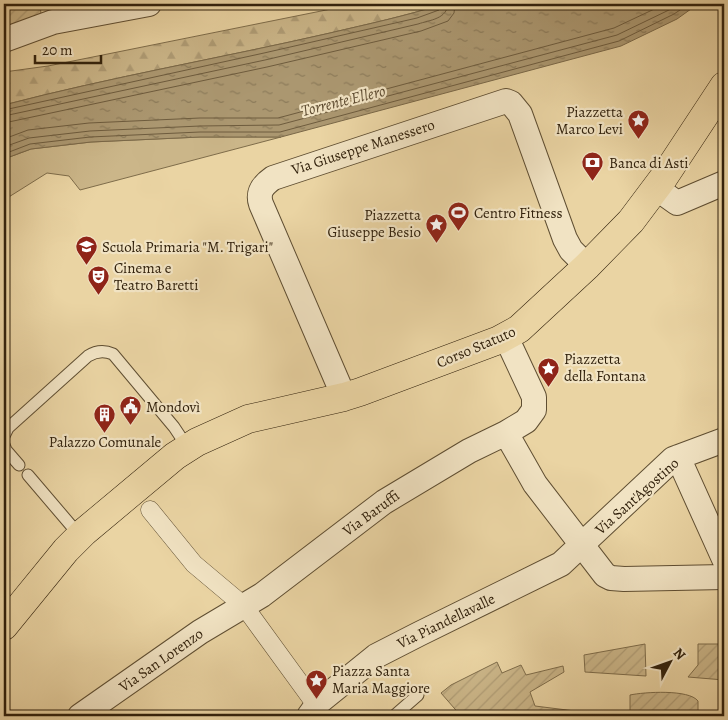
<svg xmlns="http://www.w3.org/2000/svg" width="728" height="720" viewBox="0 0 728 720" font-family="Alegreya,serif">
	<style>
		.grass { fill: #cbb689; stroke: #7e6c4a }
		.forest { fill: url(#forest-firs); stroke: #7e6c4a }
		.garden { fill: url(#garden-furrows); stroke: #7e6c4a }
		.water { fill: url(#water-ripples); stroke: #7a6848 }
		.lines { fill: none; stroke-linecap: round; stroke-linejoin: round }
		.shore { stroke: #6e5c3e; stroke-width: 1 }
		.service-casing { stroke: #5f4e32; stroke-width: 13 }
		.pedestrian-casing { stroke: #5f4e32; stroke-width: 19 }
		.minor-casing { stroke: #5f4e32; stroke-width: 26 }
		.primary-casing { stroke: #31210c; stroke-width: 29 }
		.service { stroke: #f1e3c3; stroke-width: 11 }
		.pedestrian { stroke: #f1e3c3; stroke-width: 18 }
		.minor { stroke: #f1e3c3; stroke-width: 24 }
		.primary { stroke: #ead4a3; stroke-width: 28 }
		.labels { text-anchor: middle; stroke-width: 4.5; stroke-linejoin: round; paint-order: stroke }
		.poi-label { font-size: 15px; fill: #31210c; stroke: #f1e3c3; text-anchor: start }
		.street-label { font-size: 15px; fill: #31210c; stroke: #f1e3c3 }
		.water-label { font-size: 16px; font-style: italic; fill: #5c4a2f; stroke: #f1e3c3 }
	</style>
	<defs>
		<pattern id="forest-firs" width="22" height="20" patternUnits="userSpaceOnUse" patternTransform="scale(1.25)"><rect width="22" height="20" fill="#cbb689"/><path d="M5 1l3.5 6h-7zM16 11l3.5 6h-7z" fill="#af9c75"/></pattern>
		<pattern id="garden-furrows" width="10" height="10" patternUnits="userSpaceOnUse" patternTransform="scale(1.25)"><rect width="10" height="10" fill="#cbb689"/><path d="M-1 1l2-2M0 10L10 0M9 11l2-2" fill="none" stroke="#af9c75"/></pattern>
		<pattern id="water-ripples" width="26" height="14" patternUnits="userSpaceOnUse" patternTransform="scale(1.25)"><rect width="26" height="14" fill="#ab9770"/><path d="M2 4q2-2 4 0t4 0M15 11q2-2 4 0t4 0" fill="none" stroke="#8c7b5a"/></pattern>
	</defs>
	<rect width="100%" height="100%" fill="#ead4a3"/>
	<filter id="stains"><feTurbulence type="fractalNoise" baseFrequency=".004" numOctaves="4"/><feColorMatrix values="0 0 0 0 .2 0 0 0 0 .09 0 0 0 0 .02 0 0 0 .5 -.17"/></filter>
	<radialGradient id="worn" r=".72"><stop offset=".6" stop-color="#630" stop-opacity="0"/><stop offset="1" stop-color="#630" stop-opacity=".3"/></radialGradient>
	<!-- grass -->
	<path class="grass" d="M 200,137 L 281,137 L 80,190 L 69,176 L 47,173 L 4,200 L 4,159 L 31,149 L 91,142 Z"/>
	<!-- forest -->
	<path class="forest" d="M 356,4 L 443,4 C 406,16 368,24 330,33 C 221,58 111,77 4,105 L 4,72 L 48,66 Z"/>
	<!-- garden -->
	<path class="garden" d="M 4,4 L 40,4 L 41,14 L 4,27 Z
		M 645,644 L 646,676 L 585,672 L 584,655 Z
		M 698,644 L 724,644 L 724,680 L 688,677 L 698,665 Z
		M 497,662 L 502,673 L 521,665 L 526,675 L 563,666 L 564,672 L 530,692 L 535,706 L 607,715 L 630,714 L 630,695 C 644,692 689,689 698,701 L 698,716 L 461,716 L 441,693 L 451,685 Z"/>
	<!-- water -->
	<path class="water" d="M 443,4 L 698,4 L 677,19 L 621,46 L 281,137 L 200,137 L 91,142 L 31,149 L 4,159 L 4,105 C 111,77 221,58 330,33 C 368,24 406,16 443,4 Z"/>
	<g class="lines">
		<!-- shore -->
		<path class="shore" d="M 4,110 L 264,53 L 417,18 L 439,10 L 442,4
			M 4,116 L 265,60 L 418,24 C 430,20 447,19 448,4
			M 4,123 L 267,67 L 421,31 L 448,21 L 454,13 L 455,4
			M 4,139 L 28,130 L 89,123 L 200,118 L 278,118 L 614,28 L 665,4
			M 4,147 L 29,138 L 90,131 L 200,126 L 279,125 L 617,35 L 671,9 L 679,4
			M 4,154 L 30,144 L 90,137 L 200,132 L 280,132 L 619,41 L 674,14 L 689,4"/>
		<defs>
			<path id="service" d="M 4,436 L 8,428 L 88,356 C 96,351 104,350 113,354 L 174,427 L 188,448
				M 4,445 L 6,450 L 19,465
				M 28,475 L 80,536
				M 394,716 L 418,695"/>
			<path id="pedestrian" d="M 150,510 L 194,564 L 244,606 L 316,705"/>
			<path id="minor" d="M 4,40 L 53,22 L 149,4
				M 656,188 L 677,203 L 724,183
				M 344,397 L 261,204 C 257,192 263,185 273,178 L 506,101 L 511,103 L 520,114 L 565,239 L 571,250 L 587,266
				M 506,433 L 535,484 L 605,575 L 611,578 L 624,579 L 724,577
				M 678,457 L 724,559
				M 80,716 L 200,632 L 262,595 L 384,502 L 469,451 L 506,433 L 526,421 L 534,410 L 534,397 L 506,337
				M 309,716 L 319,702 L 376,656 L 419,634 L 561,564 L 673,459 L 724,440"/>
			<path id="primary" d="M 4,626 L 66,550 L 84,532 L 175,456 L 197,442 L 248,419 L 344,397 L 360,392 L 499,340 L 519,329 L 587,266 L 631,221 L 664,177 L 724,86"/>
		</defs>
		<!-- service casing -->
		<use href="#service" class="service-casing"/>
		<!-- pedestrian casing -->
		<use href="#pedestrian" class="pedestrian-casing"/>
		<!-- minor casing -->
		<use href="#minor" class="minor-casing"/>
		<!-- primary casing -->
		<use href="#primary" class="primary-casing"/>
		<!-- service -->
		<use href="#service" class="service"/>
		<!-- pedestrian -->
		<use href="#pedestrian" class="pedestrian"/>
		<!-- minor -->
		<use href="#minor" class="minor"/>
		<!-- primary -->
		<use href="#primary" class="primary"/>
	</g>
	<!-- icons -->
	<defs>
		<symbol id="sight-pin" viewBox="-11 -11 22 30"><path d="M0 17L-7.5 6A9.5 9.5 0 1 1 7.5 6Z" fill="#8f2418" stroke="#f1e3c3"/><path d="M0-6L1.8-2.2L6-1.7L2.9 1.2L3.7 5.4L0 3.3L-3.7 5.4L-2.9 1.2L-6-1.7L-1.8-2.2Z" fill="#fff"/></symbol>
		<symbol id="bank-pin" viewBox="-11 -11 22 30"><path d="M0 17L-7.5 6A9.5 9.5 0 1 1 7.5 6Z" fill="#8f2418" stroke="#f1e3c3"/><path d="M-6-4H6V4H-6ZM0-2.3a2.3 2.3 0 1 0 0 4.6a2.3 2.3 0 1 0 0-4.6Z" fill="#fff"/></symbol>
		<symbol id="stadium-pin" viewBox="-11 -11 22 30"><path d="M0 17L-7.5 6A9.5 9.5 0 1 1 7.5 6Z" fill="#8f2418" stroke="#f1e3c3"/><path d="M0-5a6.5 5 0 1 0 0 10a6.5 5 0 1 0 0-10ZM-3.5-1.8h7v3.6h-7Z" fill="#fff"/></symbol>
		<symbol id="school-pin" viewBox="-11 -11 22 30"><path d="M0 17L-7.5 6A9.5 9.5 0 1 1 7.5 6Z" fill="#8f2418" stroke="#f1e3c3"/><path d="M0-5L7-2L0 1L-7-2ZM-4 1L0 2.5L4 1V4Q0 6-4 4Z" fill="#fff"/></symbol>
		<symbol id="theatre-pin" viewBox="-11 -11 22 30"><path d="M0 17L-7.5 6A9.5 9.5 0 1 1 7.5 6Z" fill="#8f2418" stroke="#f1e3c3"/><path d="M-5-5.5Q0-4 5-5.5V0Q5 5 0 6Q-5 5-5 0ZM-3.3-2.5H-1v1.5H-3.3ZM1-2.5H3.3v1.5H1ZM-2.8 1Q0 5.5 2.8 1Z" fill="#fff"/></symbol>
		<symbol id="civic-pin" viewBox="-11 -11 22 30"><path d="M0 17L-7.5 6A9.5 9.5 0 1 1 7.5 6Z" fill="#8f2418" stroke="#f1e3c3"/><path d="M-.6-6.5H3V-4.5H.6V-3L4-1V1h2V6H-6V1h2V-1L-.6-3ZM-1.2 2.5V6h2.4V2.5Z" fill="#fff"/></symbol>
		<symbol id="building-pin" viewBox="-11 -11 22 30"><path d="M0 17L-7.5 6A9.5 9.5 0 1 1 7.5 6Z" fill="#8f2418" stroke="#f1e3c3"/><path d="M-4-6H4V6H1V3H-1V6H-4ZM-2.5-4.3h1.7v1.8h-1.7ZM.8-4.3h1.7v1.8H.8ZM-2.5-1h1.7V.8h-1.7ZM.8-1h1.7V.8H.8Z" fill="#fff"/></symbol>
	</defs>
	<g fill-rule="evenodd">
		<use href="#sight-pin" x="626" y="108" width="25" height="34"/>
		<use href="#bank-pin" x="580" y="150" width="25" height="34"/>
		<use href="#stadium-pin" x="446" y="200" width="25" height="34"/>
		<use href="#sight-pin" x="424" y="212" width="25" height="34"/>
		<use href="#school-pin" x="74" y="234" width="25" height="34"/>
		<use href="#theatre-pin" x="86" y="264" width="25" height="34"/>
		<use href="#sight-pin" x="536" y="356" width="25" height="34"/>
		<use href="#civic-pin" x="118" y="394" width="25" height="34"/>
		<use href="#building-pin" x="92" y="402" width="25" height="34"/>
		<use href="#sight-pin" x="304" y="668" width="25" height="34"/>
	</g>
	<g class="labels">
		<!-- poi labels -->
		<g class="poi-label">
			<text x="623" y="117" text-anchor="end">Piazzetta<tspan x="623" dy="17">Marco Levi</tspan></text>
			<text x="609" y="168">Banca di Asti</text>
			<text x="474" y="218">Centro Fitness</text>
			<text x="421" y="220" text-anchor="end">Piazzetta<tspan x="421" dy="17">Giuseppe Besio</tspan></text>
			<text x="102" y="252">Scuola Primaria "M. Trigari"</text>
			<text x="114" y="273">Cinema e<tspan x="114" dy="17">Teatro Baretti</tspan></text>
			<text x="564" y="364">Piazzetta<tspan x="564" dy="17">della Fontana</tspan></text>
			<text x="146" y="412">Mondovì</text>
			<text x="105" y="447" text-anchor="middle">Palazzo Comunale</text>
			<text x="332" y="676">Piazza Santa<tspan x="332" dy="17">Maria Maggiore</tspan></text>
		</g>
		<!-- street labels -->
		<g class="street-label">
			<text transform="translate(363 147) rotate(-18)" y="5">Via Giuseppe Manessero</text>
			<text transform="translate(476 347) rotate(-23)" y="5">Corso Statuto</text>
			<text transform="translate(637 496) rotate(-42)" y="5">Via Sant'Agostino</text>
			<text transform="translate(371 513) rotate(-36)" y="5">Via Baruffi</text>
			<text transform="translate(446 621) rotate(-26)" y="5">Via Piandellavalle</text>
			<text transform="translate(161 660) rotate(-35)" y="5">Via San Lorenzo</text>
		</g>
		<!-- water labels -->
		<g class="water-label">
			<text transform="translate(343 100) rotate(-14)" y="6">Torrente Ellero</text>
		</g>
	</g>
	<!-- margin -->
	<rect width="728" height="720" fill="none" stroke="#ead4a3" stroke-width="20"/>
	<rect x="5" y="5" width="718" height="710" fill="none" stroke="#31210c" stroke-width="2.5"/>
	<rect x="10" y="10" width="708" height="700" fill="none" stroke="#31210c"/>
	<!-- north arrow -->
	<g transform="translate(670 662) rotate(49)" stroke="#f1e3c3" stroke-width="4" paint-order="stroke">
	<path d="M0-4L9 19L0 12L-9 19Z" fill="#31210c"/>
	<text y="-8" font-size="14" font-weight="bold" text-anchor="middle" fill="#31210c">N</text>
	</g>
	<!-- scale -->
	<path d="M35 55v8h66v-8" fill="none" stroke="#31210c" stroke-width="2.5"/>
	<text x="42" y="55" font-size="15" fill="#31210c" stroke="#f1e3c3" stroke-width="4" paint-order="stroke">20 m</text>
	<rect width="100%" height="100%" filter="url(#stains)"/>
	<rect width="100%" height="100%" fill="url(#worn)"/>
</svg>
